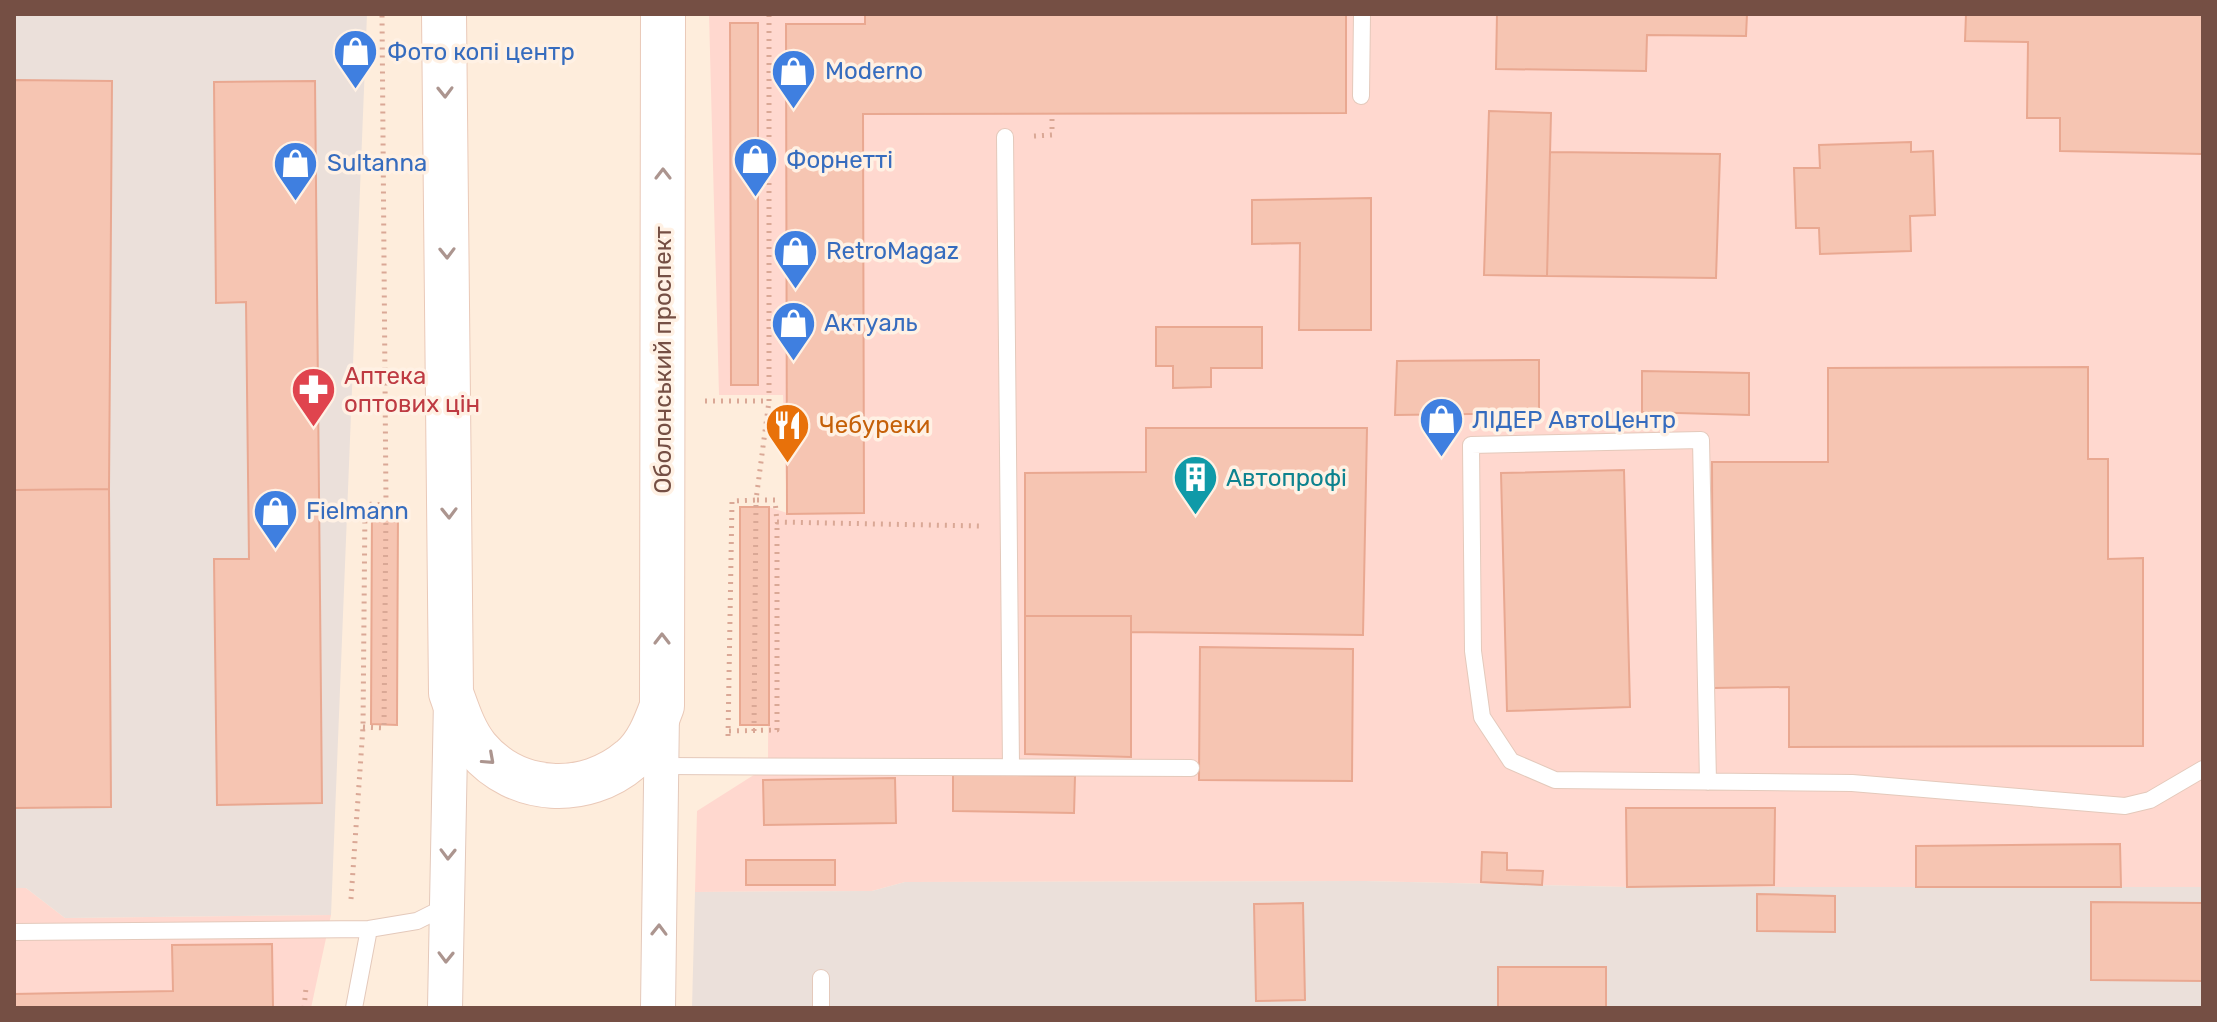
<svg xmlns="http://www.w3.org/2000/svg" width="2217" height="1022" viewBox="0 0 2217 1022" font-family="Rubik,sans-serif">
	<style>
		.commercial { fill: #ffd8cf }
		.industrial { fill: #ebe0da }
		.building { fill: #f6c5b2; stroke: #e9a891; stroke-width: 2 }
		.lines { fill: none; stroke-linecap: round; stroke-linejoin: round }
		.lane-casing { stroke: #e4c9bb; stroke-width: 18 }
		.street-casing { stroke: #e4c9bb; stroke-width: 36 }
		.secondary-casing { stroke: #eac9b8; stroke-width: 46 }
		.path { stroke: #daa896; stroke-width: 5; stroke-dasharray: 2 6; stroke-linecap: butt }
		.lane { stroke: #fff; stroke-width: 16 }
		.street { stroke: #fff; stroke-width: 34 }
		.secondary { stroke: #fff; stroke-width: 44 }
		.oneway { stroke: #ac958f }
		.labels { text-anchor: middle; stroke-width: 7; stroke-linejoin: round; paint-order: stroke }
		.shop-label { font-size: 24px; fill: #366cbe; stroke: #fff1e4; text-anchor: start }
		.street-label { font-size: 24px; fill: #754f44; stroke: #fff1e4 }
		.health-label { font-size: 24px; fill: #be3a42; stroke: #fff1e4; text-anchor: start }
		.food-label { font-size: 24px; fill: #c56008; stroke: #fff1e4; text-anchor: start }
		.culture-label { font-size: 24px; fill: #0d838f; stroke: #fff1e4; text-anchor: start }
	</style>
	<rect width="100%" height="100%" fill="#feeddc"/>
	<!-- commercial -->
	<path class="commercial" d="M 709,14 L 2203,14 L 2203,887 L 1627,887 L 1364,881 L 905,882 L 872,891 L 695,892 L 697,811 L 768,766 L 769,507 L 787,513 L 783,395 L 719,395 Z
		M 14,888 L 26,888 L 65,918 L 331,915 L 311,1008 L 14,1008 Z"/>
	<!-- industrial -->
	<path class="industrial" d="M 14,14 L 367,14 L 331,915 L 65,918 L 26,888 L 14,888 Z
		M 1364,881 L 1627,887 L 2203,887 L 2203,1008 L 692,1008 L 695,892 L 872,891 L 905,882 Z"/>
	<!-- building -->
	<path class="building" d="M 865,14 L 1346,14 L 1346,113 L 863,114 L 864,513 L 787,514 L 786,24 L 865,24 Z
		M 1497,14 L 1747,14 L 1746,36 L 1647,35 L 1646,71 L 1496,69 Z
		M 1966,14 L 2203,14 L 2203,154 L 2060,151 L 2060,118 L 2027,118 L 2028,42 L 1965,41 Z
		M 730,23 L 758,23 L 758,385 L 731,385 Z
		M 14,80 L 112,81 L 109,489 L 14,490 Z
		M 315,81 L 322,803 L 217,805 L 214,559 L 249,559 L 246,302 L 216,303 L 214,82 Z
		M 1489,111 L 1551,113 L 1547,276 L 1484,275 Z
		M 1911,142 L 1911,152 L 1933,151 L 1935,215 L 1910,216 L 1911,251 L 1820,254 L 1819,228 L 1796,228 L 1794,168 L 1820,168 L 1819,145 Z
		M 1550,152 L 1720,154 L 1716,278 L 1547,276 Z
		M 1371,198 L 1371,330 L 1299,330 L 1300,243 L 1252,244 L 1252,200 Z
		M 1156,327 L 1262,327 L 1262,368 L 1211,368 L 1211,387 L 1173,388 L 1173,366 L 1156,366 Z
		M 1539,360 L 1539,413 L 1395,415 L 1397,361 Z
		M 2088,367 L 2088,459 L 2108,459 L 2108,559 L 2143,558 L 2143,746 L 1789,747 L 1789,687 L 1713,688 L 1712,462 L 1828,462 L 1828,368 Z
		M 1642,371 L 1749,373 L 1749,415 L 1642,412 Z
		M 1146,428 L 1367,428 L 1363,635 L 1131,632 L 1131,616 L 1025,616 L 1025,473 L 1146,472 Z
		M 1624,470 L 1630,707 L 1507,711 L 1501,473 Z
		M 109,489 L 111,807 L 14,808 L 14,490 Z
		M 740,507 L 769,507 L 769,725 L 740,725 Z
		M 372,508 L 398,508 L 397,725 L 371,724 Z
		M 1025,616 L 1131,616 L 1131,757 L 1025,754 Z
		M 1200,647 L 1353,649 L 1352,781 L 1199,780 Z
		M 953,774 L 1075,776 L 1074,813 L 953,811 Z
		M 895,778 L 896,823 L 764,825 L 763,780 Z
		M 1626,808 L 1775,808 L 1774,885 L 1627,887 Z
		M 2120,844 L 2121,887 L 1916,887 L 1916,846 Z
		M 1482,852 L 1507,853 L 1507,870 L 1543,871 L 1542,885 L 1481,882 Z
		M 746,860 L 835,860 L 835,885 L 746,885 Z
		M 1757,894 L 1835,896 L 1835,932 L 1757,931 Z
		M 2091,902 L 2203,903 L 2203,981 L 2091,980 Z
		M 1303,903 L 1305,1000 L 1256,1001 L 1254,904 Z
		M 272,944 L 273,1008 L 14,1008 L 14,994 L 173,991 L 172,945 Z
		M 1498,967 L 1606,967 L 1606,1008 L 1498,1008 Z"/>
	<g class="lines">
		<defs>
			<path id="lane" d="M 1361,96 L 1362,14
				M 1005,137 L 1011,767
				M 662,766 L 1191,768
				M 1708,782 L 1701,440 L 1471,445 L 1473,651 L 1482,717 L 1511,761 L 1555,780 L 1852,783 L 2125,806 L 2150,800 L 2203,769
				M 14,932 L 369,929 L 417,921 L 447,906
				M 821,978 L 821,1008
				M 354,1008 L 369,929"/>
			<path id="street" d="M 445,1008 L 451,700
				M 658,1008 L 662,712"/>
			<path id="secondary" d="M 444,14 L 451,693 C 458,712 464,732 477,748 C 516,795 586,798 631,759 C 647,746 655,725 662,706 L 663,14"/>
		</defs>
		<!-- lane casing -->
		<use href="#lane" class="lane-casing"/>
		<!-- street casing -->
		<use href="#street" class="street-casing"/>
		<!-- secondary casing -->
		<use href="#secondary" class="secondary-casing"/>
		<!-- path -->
		<path class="path" d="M 1034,136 L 1052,135 L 1052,114
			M 705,401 L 769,401 L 769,14
			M 363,727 L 384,728 L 386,505
			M 729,731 L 777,730 L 777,523
			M 754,731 L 756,500 L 775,500 L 777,522 L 981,526
			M 728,736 L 732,501 L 756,500 L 769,401
			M 351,899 L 363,727 L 365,504 L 386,505 L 382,14
			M 304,1008 L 306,988"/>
		<!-- lane -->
		<use href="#lane" class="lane"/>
		<!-- street -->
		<use href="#street" class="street"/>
		<!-- secondary -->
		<use href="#secondary" class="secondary"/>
	</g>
	<!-- one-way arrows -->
	<defs><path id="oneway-chevron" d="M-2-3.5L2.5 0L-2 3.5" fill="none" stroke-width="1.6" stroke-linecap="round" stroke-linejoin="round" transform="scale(2)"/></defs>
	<g class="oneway">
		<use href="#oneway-chevron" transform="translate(445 92) rotate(89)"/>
		<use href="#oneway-chevron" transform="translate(663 174) rotate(-90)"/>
		<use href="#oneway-chevron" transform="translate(447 253) rotate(89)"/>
		<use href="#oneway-chevron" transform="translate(449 513) rotate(89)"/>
		<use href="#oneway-chevron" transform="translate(662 639) rotate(-90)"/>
		<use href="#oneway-chevron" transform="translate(489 759) rotate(42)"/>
		<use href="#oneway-chevron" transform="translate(448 854) rotate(91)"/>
		<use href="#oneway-chevron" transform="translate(659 930) rotate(-89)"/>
		<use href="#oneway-chevron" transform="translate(446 957) rotate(91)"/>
	</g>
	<!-- icons -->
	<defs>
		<symbol id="shop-pin" viewBox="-11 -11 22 30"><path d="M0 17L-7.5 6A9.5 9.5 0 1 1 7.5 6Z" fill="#3f7fe0" stroke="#fff1e4"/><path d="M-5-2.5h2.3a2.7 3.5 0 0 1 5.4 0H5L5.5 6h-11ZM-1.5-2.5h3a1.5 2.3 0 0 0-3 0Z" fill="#fff"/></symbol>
		<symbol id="pharmacy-pin" viewBox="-11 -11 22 30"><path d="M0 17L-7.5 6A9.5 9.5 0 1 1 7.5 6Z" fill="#e0444e" stroke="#fff1e4"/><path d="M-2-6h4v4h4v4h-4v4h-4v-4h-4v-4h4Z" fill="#fff"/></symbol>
		<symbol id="restaurant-pin" viewBox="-11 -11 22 30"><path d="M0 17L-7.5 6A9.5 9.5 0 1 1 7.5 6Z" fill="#e8710a" stroke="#fff1e4"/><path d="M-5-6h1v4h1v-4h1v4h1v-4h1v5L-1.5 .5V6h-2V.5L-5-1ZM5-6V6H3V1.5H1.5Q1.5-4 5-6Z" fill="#fff"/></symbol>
		<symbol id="building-pin" viewBox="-11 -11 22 30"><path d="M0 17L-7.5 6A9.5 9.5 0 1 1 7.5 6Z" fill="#0f9aa8" stroke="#fff1e4"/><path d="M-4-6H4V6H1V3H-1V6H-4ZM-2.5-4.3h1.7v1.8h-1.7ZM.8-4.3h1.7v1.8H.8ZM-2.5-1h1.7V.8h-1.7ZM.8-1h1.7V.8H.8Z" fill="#fff"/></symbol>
	</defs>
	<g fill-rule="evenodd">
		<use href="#shop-pin" x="330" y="26" width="51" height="69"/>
		<use href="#shop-pin" x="768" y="46" width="51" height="69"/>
		<use href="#shop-pin" x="730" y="134" width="51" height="69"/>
		<use href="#shop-pin" x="270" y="138" width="51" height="69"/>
		<use href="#shop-pin" x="770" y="226" width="51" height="69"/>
		<use href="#shop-pin" x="768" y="298" width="51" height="69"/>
		<use href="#pharmacy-pin" x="288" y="364" width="51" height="69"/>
		<use href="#shop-pin" x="1416" y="394" width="51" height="69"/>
		<use href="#restaurant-pin" x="762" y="400" width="51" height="69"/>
		<use href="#building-pin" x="1170" y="452" width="51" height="69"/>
		<use href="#shop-pin" x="250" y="486" width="51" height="69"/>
	</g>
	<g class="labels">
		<!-- shop labels -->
		<g class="shop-label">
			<text x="387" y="60">Фото копі центр</text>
			<text x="825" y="79">Moderno</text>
			<text x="786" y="168">Форнетті</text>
			<text x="327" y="171">Sultanna</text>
			<text x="826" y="259">RetroMagaz</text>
			<text x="824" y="331">Актуаль</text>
			<text x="1472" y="428">ЛІДЕР АвтоЦентр</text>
			<text x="306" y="519">Fielmann</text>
		</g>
		<!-- street labels -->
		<g class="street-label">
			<text transform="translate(663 360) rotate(-90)" y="8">Оболонський проспект</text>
		</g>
		<!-- health labels -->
		<g class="health-label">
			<text x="344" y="384">Аптека<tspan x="344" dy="28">оптових цін</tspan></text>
		</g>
		<!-- food labels -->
		<g class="food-label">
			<text x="819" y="433">Чебуреки</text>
		</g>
		<!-- culture labels -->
		<g class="culture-label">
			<text x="1226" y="486">Автопрофі</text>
		</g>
	</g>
	<!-- border -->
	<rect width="2217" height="1022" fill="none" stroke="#754f44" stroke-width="32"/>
</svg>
